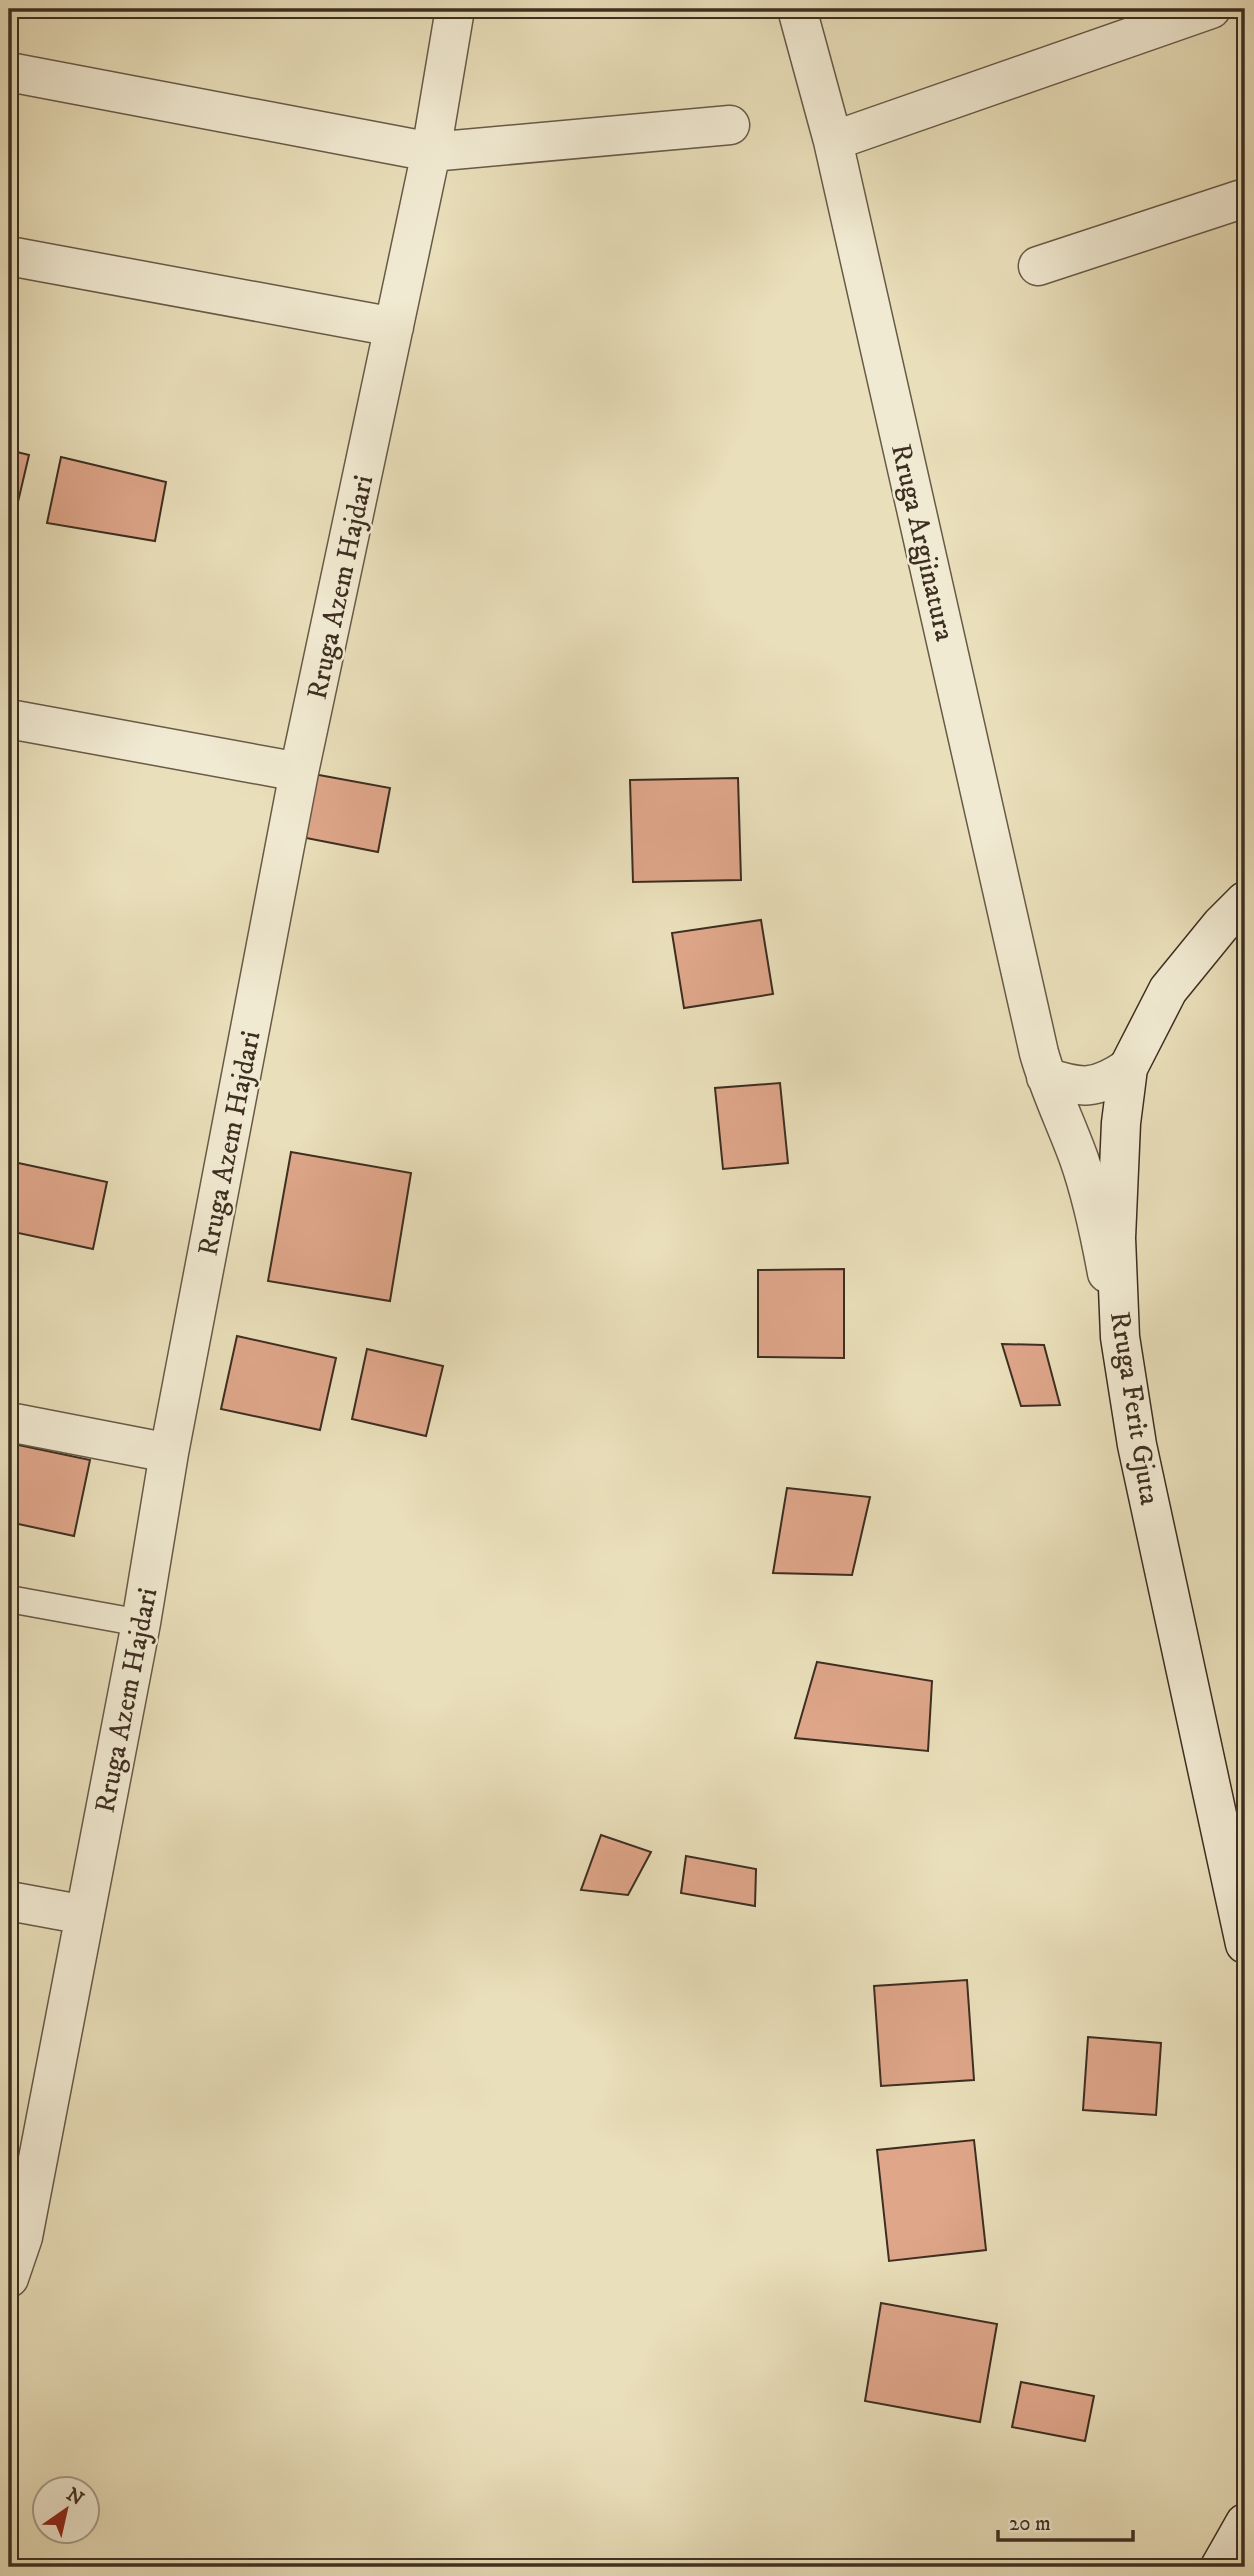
<svg xmlns="http://www.w3.org/2000/svg" width="1254" height="2576" viewBox="0 0 1254 2576" font-family="'IM FELL DW Pica',serif">
	<style>
		.building { fill: #dfa68a; stroke: #3d2e21; stroke-width: 2 }
		.lines { fill: none; stroke-linecap: round; stroke-linejoin: round }
		.lane-casing { stroke: #685a47; stroke-width: 29 }
		.street-casing { stroke: #685a47; stroke-width: 41 }
		.secondary-casing { stroke: #3d2e21; stroke-width: 41 }
		.lane { stroke: #f1ead2; stroke-width: 26 }
		.street { stroke: #f1ead2; stroke-width: 38 }
		.secondary { stroke: #f1ead2; stroke-width: 38 }
		.labels { text-anchor: middle; stroke-width: 5; stroke-linejoin: round; paint-order: stroke }
		.street-label { font-size: 28px; fill: #3d2e21; stroke: #f1ead2 }
	</style>
	<rect width="100%" height="100%" fill="#e9dfba"/>
	<filter id="stains"><feTurbulence type="fractalNoise" baseFrequency=".00286" numOctaves="4"/><feColorMatrix values="0 0 0 0 .2 0 0 0 0 .09 0 0 0 0 .02 0 0 0 .5 -.17"/></filter>
	<radialGradient id="worn" r=".72"><stop offset=".6" stop-color="#630" stop-opacity="0"/><stop offset="1" stop-color="#630" stop-opacity=".3"/></radialGradient>
	<!-- building -->
	<path class="building" d="M 9,450 L 29,455 L 13,523 L 9,522 Z
		M 61,457 L 166,482 L 155,541 L 47,523 Z
		M 308,773 L 390,788 L 378,852 L 296,836 Z
		M 738,778 L 741,880 L 633,882 L 630,780 Z
		M 761,920 L 773,994 L 684,1008 L 672,933 Z
		M 780,1083 L 788,1163 L 723,1169 L 715,1088 Z
		M 291,1152 L 411,1173 L 390,1301 L 268,1281 Z
		M 9,1161 L 107,1182 L 93,1249 L 9,1231 Z
		M 844,1269 L 844,1358 L 758,1357 L 758,1270 Z
		M 237,1336 L 336,1358 L 320,1430 L 221,1409 Z
		M 1002,1344 L 1044,1345 L 1060,1405 L 1021,1406 Z
		M 367,1349 L 443,1366 L 426,1436 L 352,1419 Z
		M 9,1443 L 90,1460 L 74,1536 L 9,1522 Z
		M 787,1488 L 870,1497 L 852,1575 L 773,1573 Z
		M 817,1662 L 932,1681 L 928,1751 L 795,1738 Z
		M 601,1835 L 651,1852 L 628,1895 L 581,1890 Z
		M 686,1856 L 756,1869 L 755,1906 L 681,1893 Z
		M 967,1980 L 974,2080 L 881,2086 L 874,1986 Z
		M 1088,2037 L 1161,2043 L 1156,2115 L 1083,2110 Z
		M 974,2140 L 986,2250 L 889,2261 L 877,2150 Z
		M 881,2303 L 997,2324 L 980,2422 L 865,2401 Z
		M 1021,2382 L 1094,2396 L 1085,2441 L 1012,2427 Z"/>
	<g class="lines">
		<defs>
			<path id="lane" d="M 9,1599 L 141,1623"/>
			<path id="street" d="M 797,9 L 833,141 L 1039,1053 C 1049,1089 1066,1123 1079,1159 C 1092,1196 1100,1235 1107,1273
				M 9,72 L 431,152 L 730,125
				M 833,141 L 1211,9
				M 9,256 L 394,327
				M 1038,266 L 1245,198
				M 9,719 L 299,772
				M 1046,1077 C 1081,1089 1096,1090 1128,1068
				M 9,1422 L 169,1453
				M 9,1901 L 85,1915
				M 9,2278 L 23,2237 L 141,1623 L 169,1453 L 299,772 L 431,152 L 455,9"/>
			<path id="secondary" d="M 1245,901 L 1221,925 L 1168,990 L 1128,1068 L 1121,1123 L 1116,1238 L 1120,1337 L 1137,1445 L 1245,1944
				M 1220,2567 L 1245,2523"/>
		</defs>
		<!-- lane casing -->
		<use href="#lane" class="lane-casing"/>
		<!-- street casing -->
		<use href="#street" class="street-casing"/>
		<!-- secondary casing -->
		<use href="#secondary" class="secondary-casing"/>
		<!-- lane -->
		<use href="#lane" class="lane"/>
		<!-- street -->
		<use href="#street" class="street"/>
		<!-- secondary -->
		<use href="#secondary" class="secondary"/>
	</g>
	<g class="labels">
		<!-- street labels -->
		<g class="street-label">
			<text transform="translate(924 542) rotate(77)" y="10">Rruga Argjinatura</text>
			<text transform="translate(339 587) rotate(-78)" y="10">Rruga Azem Hajdari</text>
			<text transform="translate(228 1143) rotate(-79)" y="10">Rruga Azem Hajdari</text>
			<text transform="translate(1136 1408) rotate(81)" y="10">Rruga Ferit Gjuta</text>
			<text transform="translate(125 1700) rotate(-79)" y="10">Rruga Azem Hajdari</text>
		</g>
	</g>
	<!-- margin -->
	<rect width="1254" height="2576" fill="none" stroke="#e9dfba" stroke-width="35"/>
	<rect x="10" y="10" width="1233" height="2555" fill="none" stroke="#3d2e21" stroke-width="3.5"/>
	<rect x="18" y="18" width="1219" height="2541" fill="none" stroke="#3d2e21" stroke-width="2"/>
	<!-- north arrow -->
	<g transform="translate(66 2510) rotate(34)"><circle r="33" fill="#f1ead2" stroke="#a99f8b" stroke-width="2"/>
	<path d="M0-5L12 26L0 18L-12 26Z" fill="#8f2418"/>
	<text y="-10" font-size="19" font-weight="bold" text-anchor="middle" fill="#3d2e21">N</text>
	</g>
	<!-- scale -->
	<path d="M998 2530v10h135v-10" fill="none" stroke="#3d2e21" stroke-width="3.5"/>
	<text x="1009" y="2530" font-size="21" fill="#3d2e21" stroke="#f1ead2" stroke-width="5" paint-order="stroke">20 m</text>
	<rect width="100%" height="100%" filter="url(#stains)"/>
	<rect width="100%" height="100%" fill="url(#worn)"/>
</svg>
